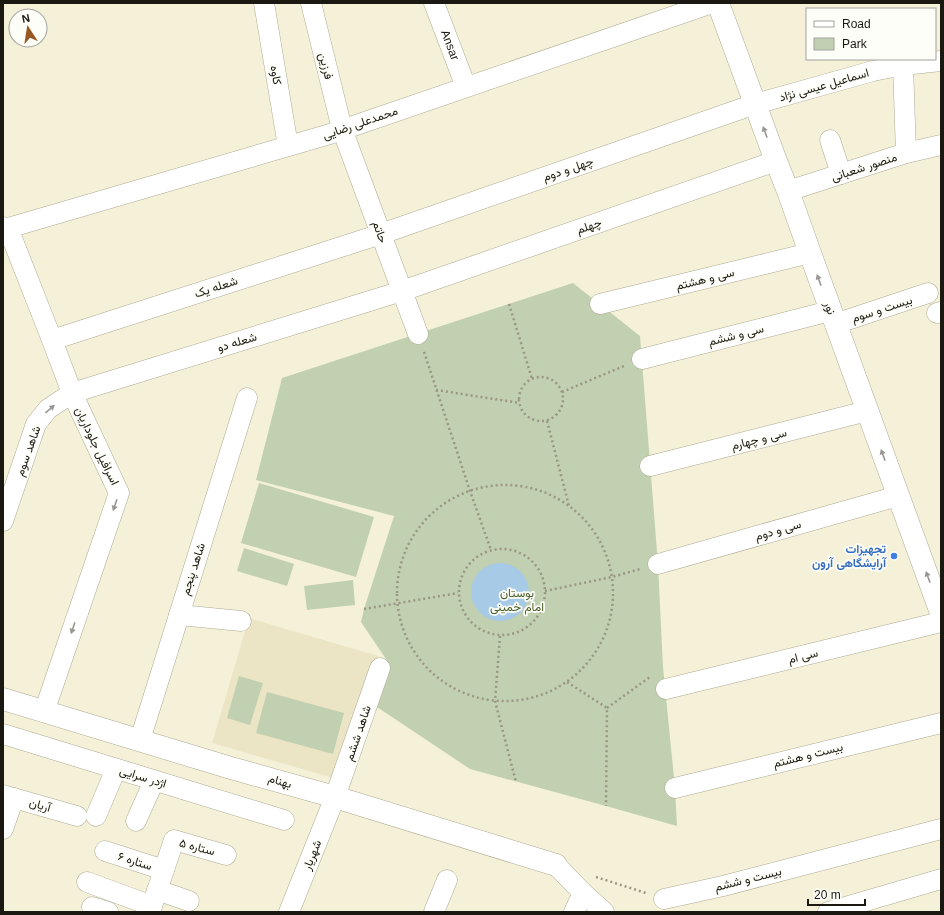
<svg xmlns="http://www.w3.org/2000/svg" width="944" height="915" viewBox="0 0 944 915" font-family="Helvetica,Vazirmatn,sans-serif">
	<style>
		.built { fill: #ebe5c6 }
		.green { fill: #c1d0b0 }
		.water { fill: #a7cae6 }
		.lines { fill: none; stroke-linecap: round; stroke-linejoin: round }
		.street-casing { stroke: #aeaa93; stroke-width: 21 }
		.secondary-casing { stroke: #aeaa93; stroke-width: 23 }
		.path { stroke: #9a9685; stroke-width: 2.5; stroke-dasharray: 2 3; stroke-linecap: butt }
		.street { stroke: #fff; stroke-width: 20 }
		.secondary { stroke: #fff; stroke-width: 22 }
		.oneway { fill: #989793 }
		.shop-dot { fill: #3f7fe0; stroke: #fefef9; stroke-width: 1.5 }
		.labels { text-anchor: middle; stroke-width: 3.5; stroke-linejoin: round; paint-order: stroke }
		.street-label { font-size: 12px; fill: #1a1810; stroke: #fefef9 }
		.shop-label { font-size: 12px; font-weight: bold; fill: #366cbe; stroke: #fefef9; text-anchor: end }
		.park-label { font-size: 12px; fill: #465d27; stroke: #fefef9 }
	</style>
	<rect width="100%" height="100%" fill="#f5f1d9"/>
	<!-- built -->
	<path class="built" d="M 249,618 L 378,656 L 348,773 L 333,778 L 212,743 Z"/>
	<!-- green -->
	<path class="green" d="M 573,283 L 640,336 L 658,564 L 663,667 L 675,788 L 677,826 L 606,806 L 470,769 L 374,705 L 388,662 L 361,622 L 364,609 L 394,516 L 256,480 L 282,378 Z
		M 259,483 L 374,517 L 356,577 L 241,543 Z
		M 244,548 L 294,564 L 287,586 L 237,571 Z
		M 353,580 L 355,605 L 307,610 L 304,586 Z
		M 239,676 L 263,683 L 250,725 L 227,718 Z
		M 267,692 L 344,713 L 333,754 L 256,733 Z"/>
	<!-- water -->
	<path class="water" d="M471 592a29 29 0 1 1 58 0a29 29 0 1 1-58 0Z"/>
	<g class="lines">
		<defs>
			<g id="street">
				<path d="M 264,3 L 288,146"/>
				<path d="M 311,3 L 342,129 L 418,334"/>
				<path id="s1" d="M 434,3 L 466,87"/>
				<path d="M 903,65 L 906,153"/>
				<path d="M 830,140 L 841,174"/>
				<path d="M 788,191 L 906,153 L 941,145"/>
				<path d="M 3,227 L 8,228 L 330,134 L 712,3"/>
				<path d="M 8,228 L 52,340 L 72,393 L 119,493 L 44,712"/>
				<path d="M 600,304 L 810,253"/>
				<path d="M 937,313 L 941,312"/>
				<path d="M 835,324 L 928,293"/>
				<path d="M 52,340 L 381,234 L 755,104 L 873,71 L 903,65 L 941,61"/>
				<path d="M 642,359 L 830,311"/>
				<path d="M 650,466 L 867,411"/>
				<path d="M 3,521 L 36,424 L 48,409 L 72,393 L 402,291 L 776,161"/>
				<path d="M 658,564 L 898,496"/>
				<path d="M 179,615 L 241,621"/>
				<path d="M 666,689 L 941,622"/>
				<path d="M 3,734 L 284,820"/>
				<path d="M 140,740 L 247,398"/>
				<path d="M 675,788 L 941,723"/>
				<path d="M 3,795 L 77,816"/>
				<path d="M 96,816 L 116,769"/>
				<path d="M 136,821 L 154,781"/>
				<path d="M 3,829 L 14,798"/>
				<path d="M 105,851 L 164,870"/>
				<path d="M 556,865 L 583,893 L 604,912"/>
				<path d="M 87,882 L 152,906"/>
				<path d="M 157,890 L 189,901"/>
				<path d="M 664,899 L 723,886 L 941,829"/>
				<path d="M 92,907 L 108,912"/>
				<path d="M 150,912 L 174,840 L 226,855"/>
				<path d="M 289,912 L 335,797 L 380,668"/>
				<path d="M 434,912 L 447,880"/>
				<path d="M 574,912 L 583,893"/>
				<path d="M 828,912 L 941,879"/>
			</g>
			<path id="secondary" d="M 718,3 L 776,161 L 788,191 L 810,253 L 941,613
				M 3,699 L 231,768 L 335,797 L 556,865"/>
		</defs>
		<!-- street casing -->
		<use href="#street" class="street-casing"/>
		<!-- secondary casing -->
		<use href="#secondary" class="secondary-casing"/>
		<!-- path -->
		<path class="path" d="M 509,304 L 532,379
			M 424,352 L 470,491 L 491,550
			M519 399a22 22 0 1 1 44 0a22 22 0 1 1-44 0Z
			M 436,390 L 520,403
			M 562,392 L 624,366
			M 547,421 L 569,506
			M397 593a108 108 0 1 1 216 0a108 108 0 1 1-216 0Z
			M459 592a43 43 0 1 1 86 0a43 43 0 1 1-86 0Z
			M 545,591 L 612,577 L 640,569
			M 364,609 L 458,593
			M 500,636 L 495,701 L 516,782
			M 567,682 L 607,708 L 606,806
			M 607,708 L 650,677
			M 596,877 L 646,893"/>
		<!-- street -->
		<use href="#street" class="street"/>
		<!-- secondary -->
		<use href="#secondary" class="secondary"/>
	</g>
	<!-- one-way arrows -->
	<defs><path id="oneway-solid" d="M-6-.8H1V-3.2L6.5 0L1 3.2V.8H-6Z"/></defs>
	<g class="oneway">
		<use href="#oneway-solid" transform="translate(765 132) rotate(-110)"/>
		<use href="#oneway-solid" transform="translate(819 280) rotate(-110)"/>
		<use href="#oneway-solid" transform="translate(50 409) rotate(-41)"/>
		<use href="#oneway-solid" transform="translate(883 455) rotate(-110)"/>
		<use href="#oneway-solid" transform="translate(115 505) rotate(109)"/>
		<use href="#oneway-solid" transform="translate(928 577) rotate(-110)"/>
		<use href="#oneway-solid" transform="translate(73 628) rotate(109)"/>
	</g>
	<!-- markers -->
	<circle class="shop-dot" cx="894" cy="556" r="4"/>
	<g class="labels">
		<!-- street labels -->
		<g class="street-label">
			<text dy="4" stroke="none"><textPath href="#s1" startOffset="45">Ansar</textPath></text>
			<text transform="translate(326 66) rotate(76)" y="4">فرزین</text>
			<text transform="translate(276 75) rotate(80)" y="4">کاوه</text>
			<text transform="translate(824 85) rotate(-16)" y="4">اسماعیل عیسی نژاد</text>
			<text transform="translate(360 123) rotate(-19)" y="4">محمدعلی رضایی</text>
			<text transform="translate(864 167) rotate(-18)" y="4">منصور شعبانی</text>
			<text transform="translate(568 169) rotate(-19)" y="4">چهل و دوم</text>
			<text transform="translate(589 226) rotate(-19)" y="4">چهلم</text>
			<text transform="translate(380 232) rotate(70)" y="4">حاتم</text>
			<text transform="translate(705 279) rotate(-14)" y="4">سی و هشتم</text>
			<text transform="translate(216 287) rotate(-18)" y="4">شعله یک</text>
			<text transform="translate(830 308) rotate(70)" y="4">نور</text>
			<text transform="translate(882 309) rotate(-18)" y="4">بیست و سوم</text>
			<text transform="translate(736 335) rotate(-14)" y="4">سی و ششم</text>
			<text transform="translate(237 342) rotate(-17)" y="4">شعله دو</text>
			<text transform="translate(759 439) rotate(-14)" y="4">سی و چهارم</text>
			<text transform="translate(97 446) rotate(64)" y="4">اسرافیل جلوداریان</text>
			<text transform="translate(28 451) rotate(-70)" y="4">شاهد سوم</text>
			<text transform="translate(778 530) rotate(-16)" y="4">سی و دوم</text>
			<text transform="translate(193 569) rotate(-72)" y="4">شاهد پنجم</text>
			<text transform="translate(803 656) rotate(-14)" y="4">سی ام</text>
			<text transform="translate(358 733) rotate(-71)" y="4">شاهد ششم</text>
			<text transform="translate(808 755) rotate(-14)" y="4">بیست و هشتم</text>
			<text transform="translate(143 777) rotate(17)" y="4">اژدر سرایی</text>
			<text transform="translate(280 781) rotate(16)" y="4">بهنام</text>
			<text transform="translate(40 805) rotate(16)" y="4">آریان</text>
			<text transform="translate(197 847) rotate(15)" y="4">ستاره ۵</text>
			<text transform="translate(312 855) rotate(-68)" y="4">شهریار</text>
			<text transform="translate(135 861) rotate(18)" y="4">ستاره ۶</text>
			<text transform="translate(748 879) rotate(-14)" y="4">بیست و ششم</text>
		</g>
		<!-- shop labels -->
		<g class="shop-label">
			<text x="886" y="553">تجهیزات<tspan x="886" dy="14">آرایشگاهی آرون</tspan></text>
		</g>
		<!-- park labels -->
		<g class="park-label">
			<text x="517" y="597">بوستان<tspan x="517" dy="14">امام خمینی</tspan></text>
		</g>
	</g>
	<!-- border -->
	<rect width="944" height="915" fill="none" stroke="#1a1810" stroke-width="8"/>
	<!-- legend -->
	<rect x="806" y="8" width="130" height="52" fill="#fefef9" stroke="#a3a29c"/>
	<rect x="814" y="21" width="20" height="6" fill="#ffffff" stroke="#a3a29c"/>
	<text x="842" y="28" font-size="12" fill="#1a1810">Road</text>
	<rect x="814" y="38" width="20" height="12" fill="#c1d0b0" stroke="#a3a29c"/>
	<text x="842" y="48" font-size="12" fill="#1a1810">Park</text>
	<!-- north arrow -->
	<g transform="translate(28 28) rotate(348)"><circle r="19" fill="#fefef9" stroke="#a3a29c"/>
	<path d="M0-3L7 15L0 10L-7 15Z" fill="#985822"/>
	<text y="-6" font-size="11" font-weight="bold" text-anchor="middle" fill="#1a1810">N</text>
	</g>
	<!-- scale -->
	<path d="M808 899v6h57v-6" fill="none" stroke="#1a1810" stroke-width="2"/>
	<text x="814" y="899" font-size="12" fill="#1a1810" stroke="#fefef9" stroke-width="3" paint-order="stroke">20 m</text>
</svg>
